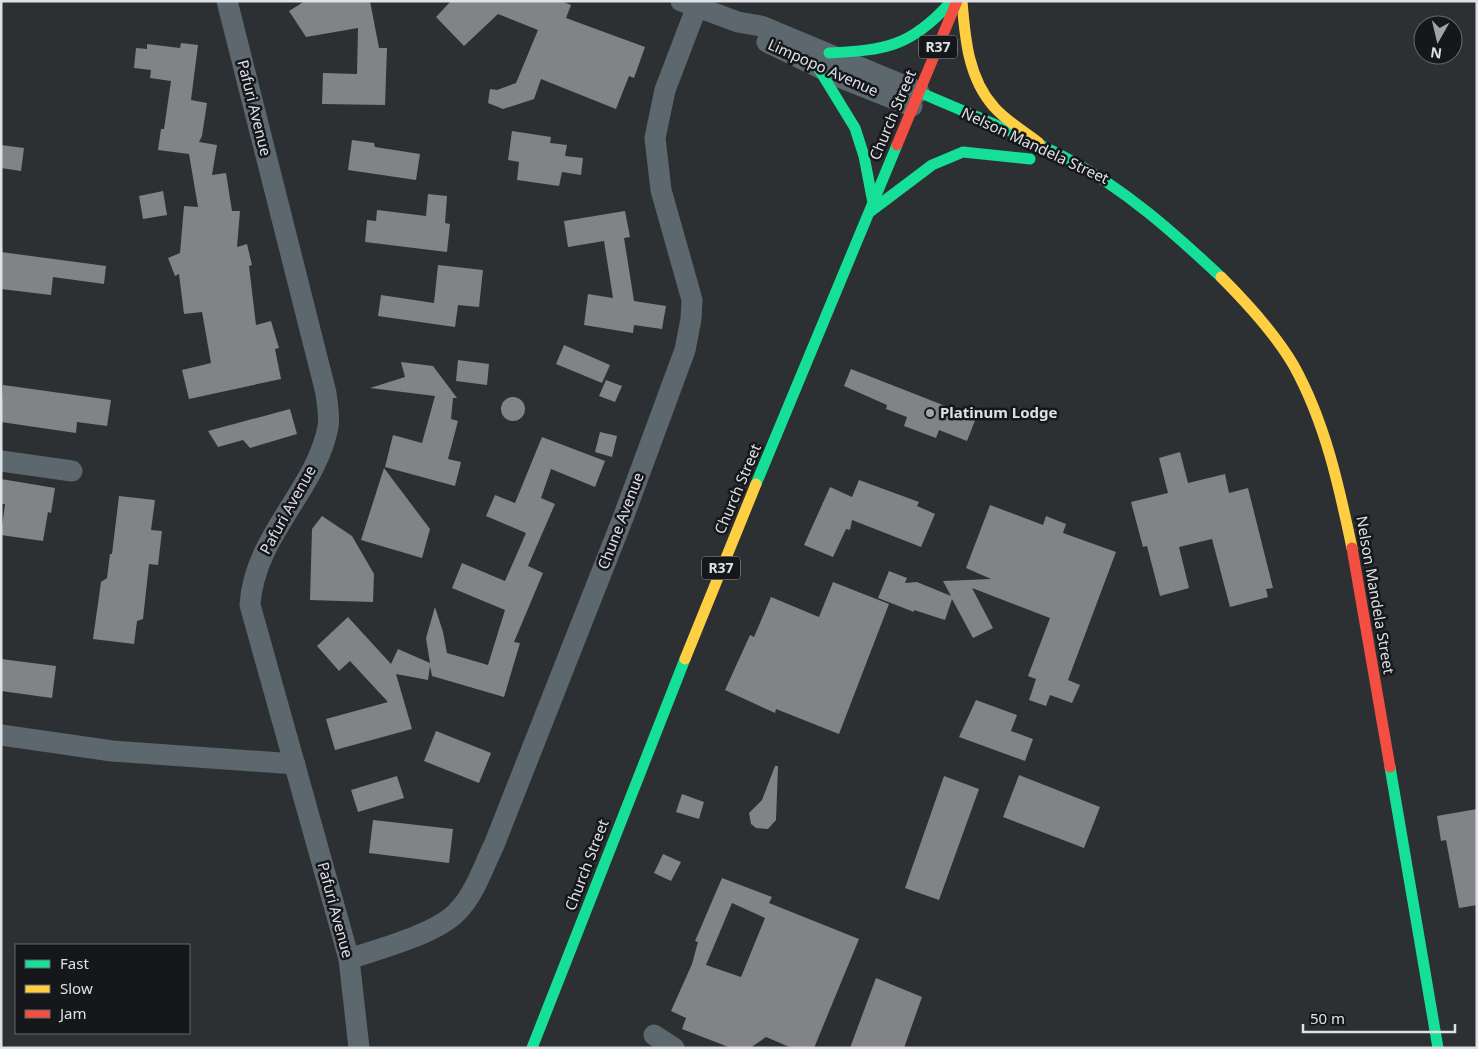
<svg xmlns="http://www.w3.org/2000/svg" width="1478" height="1049" viewBox="0 0 1478 1049" font-family="'Noto Sans',sans-serif">
	<style>
		.building { fill: #818386; fill-rule: evenodd }
		.lines { fill: none; stroke-linecap: round; stroke-linejoin: round }
		.street { stroke: #5c676e; stroke-width: 21 }
		.fast { stroke: #16e098; stroke-width: 11 }
		.slow { stroke: #ffcf43; stroke-width: 11 }
		.jam { stroke: #f24e42; stroke-width: 11 }
		.poi-dot { fill: #a0a3a7; stroke: #15171a; stroke-width: 2 }
		.labels { text-anchor: middle; stroke-width: 5; stroke-linejoin: round; paint-order: stroke }
		.shield { fill: #15171a; stroke: #a2a4a8; stroke-width: 1 }
		.shield-label { font-size: 14px; font-weight: bold; fill: #dee1e5 }
		.street-label { font-size: 15px; fill: #dee1e5; stroke: #15171a }
		.poi-label { font-size: 15px; font-weight: bold; fill: #dee1e5; stroke: #15171a; text-anchor: start }
	</style>
	<rect width="100%" height="100%" fill="#2d3033"/>
	<!-- building -->
	<path class="building" d="M 305,1 L 370,1 L 379,48 L 387,48 L 385,105 L 322,104 L 323,73 L 357,74 L 358,28 L 306,37 L 289,11 Z
		M 451,1 L 561,1 L 571,5 L 566,18 L 645,47 L 634,78 L 629,76 L 616,109 L 541,79 L 534,99 L 503,109 L 488,103 L 490,89 L 497,90 L 516,83 L 538,30 L 498,14 L 464,46 L 436,17 Z
		M 181,43 L 198,45 L 191,100 L 207,103 L 202,136 L 199,142 L 217,145 L 212,175 L 226,173 L 232,211 L 240,211 L 237,247 L 247,244 L 252,265 L 249,266 L 256,325 L 271,321 L 279,348 L 275,349 L 281,379 L 189,399 L 182,370 L 211,363 L 202,312 L 184,314 L 179,274 L 175,276 L 168,258 L 180,253 L 184,206 L 198,207 L 189,154 L 158,150 L 161,129 L 164,129 L 171,81 L 150,78 L 151,70 L 134,68 L 136,48 L 147,49 L 147,44 L 180,48 Z
		M 512,131 L 551,137 L 550,143 L 567,145 L 565,156 L 583,158 L 581,175 L 562,172 L 559,186 L 517,180 L 519,162 L 508,160 Z
		M 352,140 L 374,143 L 375,147 L 420,154 L 416,180 L 348,170 Z
		M 1,145 L 24,148 L 21,171 L 1,168 Z
		M 163,191 L 167,215 L 143,219 L 139,196 Z
		M 428,194 L 447,196 L 445,223 L 450,224 L 447,252 L 365,242 L 367,220 L 376,221 L 377,210 L 426,216 Z
		M 625,211 L 630,237 L 624,238 L 634,301 L 666,306 L 662,329 L 634,325 L 633,333 L 584,325 L 588,294 L 613,298 L 604,241 L 568,247 L 564,221 Z
		M 1,252 L 106,266 L 104,284 L 53,277 L 51,295 L 1,289 Z
		M 438,265 L 483,270 L 479,307 L 458,305 L 455,327 L 378,316 L 381,295 L 434,303 Z
		M 564,345 L 610,365 L 602,383 L 556,364 Z
		M 458,360 L 489,364 L 487,385 L 456,381 Z
		M 401,362 L 433,366 L 457,398 L 453,398 L 451,419 L 458,421 L 448,459 L 461,462 L 455,486 L 385,467 L 393,435 L 422,443 L 435,396 L 370,388 L 405,377 Z
		M 851,369 L 976,418 L 967,441 L 939,430 L 936,438 L 904,426 L 907,417 L 886,409 L 887,405 L 844,386 Z
		M 606,380 L 622,386 L 615,402 L 599,396 Z
		M 3,385 L 111,400 L 107,426 L 77,422 L 76,433 L 1,422 Z
		M501 409a12 12 0 1 1 24 0a12 12 0 1 1-24 0Z
		M 290,409 L 297,434 L 250,448 L 243,440 L 218,447 L 208,431 Z
		M 600,432 L 617,436 L 612,457 L 595,452 Z
		M 542,437 L 605,461 L 595,487 L 551,469 L 541,498 L 555,504 L 528,566 L 543,573 L 514,642 L 520,643 L 504,697 L 432,676 L 430,666 L 428,680 L 396,674 L 412,729 L 335,750 L 326,719 L 388,702 L 350,661 L 339,671 L 317,646 L 348,617 L 391,664 L 398,649 L 430,663 L 426,638 L 435,607 L 443,632 L 447,653 L 488,665 L 505,610 L 452,588 L 462,563 L 505,581 L 526,533 L 486,516 L 495,495 L 515,503 Z
		M 1180,452 L 1188,483 L 1225,474 L 1229,493 L 1248,488 L 1273,588 L 1266,589 L 1268,597 L 1230,607 L 1212,539 L 1179,547 L 1189,588 L 1160,596 L 1147,546 L 1143,547 L 1131,502 L 1168,493 L 1159,458 Z
		M 384,468 L 430,529 L 422,558 L 361,540 Z
		M 1,479 L 55,488 L 51,513 L 48,512 L 43,541 L 1,535 L 5,504 L 1,504 Z
		M 859,480 L 919,502 L 917,506 L 935,514 L 921,547 L 852,520 L 850,530 L 846,529 L 833,557 L 804,545 L 830,487 L 852,497 Z
		M 119,496 L 155,500 L 151,530 L 162,531 L 158,565 L 149,564 L 143,619 L 137,621 L 134,644 L 93,639 L 101,582 L 107,578 L 110,554 L 112,554 Z
		M 990,505 L 1043,525 L 1046,516 L 1066,524 L 1063,533 L 1116,552 L 1068,680 L 1080,685 L 1072,703 L 1050,695 L 1046,706 L 1029,700 L 1036,679 L 1028,676 L 1050,618 L 972,588 L 993,628 L 973,638 L 952,599 L 945,620 L 914,610 L 914,612 L 878,598 L 889,571 L 907,578 L 905,583 L 917,582 L 951,596 L 943,581 L 991,579 L 966,568 Z
		M 322,516 L 352,536 L 374,574 L 373,602 L 310,600 L 312,529 Z
		M 833,582 L 889,604 L 839,734 L 776,709 L 775,713 L 725,690 L 750,635 L 754,637 L 771,597 L 819,617 Z
		M 1,659 L 56,666 L 52,698 L 1,691 Z
		M 976,700 L 1017,715 L 1011,731 L 1033,739 L 1025,761 L 959,737 Z
		M 436,731 L 491,753 L 479,783 L 424,761 Z
		M 775,766 L 778,766 L 776,820 L 768,829 L 756,828 L 751,824 L 749,813 L 762,800 Z
		M 1019,775 L 1100,807 L 1084,848 L 1003,817 Z
		M 397,776 L 404,798 L 358,812 L 351,790 Z
		M 944,776 L 979,789 L 939,900 L 905,888 Z
		M 682,794 L 704,802 L 699,819 L 676,812 Z
		M 1477,809 L 1477,905 L 1459,908 L 1446,840 L 1441,841 L 1437,816 Z
		M 373,820 L 453,829 L 449,863 L 369,853 Z
		M 663,854 L 681,862 L 671,881 L 654,873 Z
		M 722,878 L 772,897 L 769,903 L 859,939 L 814,1048 L 792,1048 L 766,1037 L 750,1048 L 731,1048 L 682,1029 L 686,1018 L 671,1011 L 692,964 L 698,942 L 695,941 ZM 732,903 L 765,918 L 741,977 L 706,965 Z
		M 876,978 L 922,997 L 904,1048 L 850,1048 Z"/>
	<g class="lines">
		<!-- street -->
		<path class="street" d="M 227,1 L 326,393 C 327,404 330,415 328,427 C 316,490 254,536 250,605 L 349,959 L 359,1048
			M 681,1 L 738,22 L 761,26 L 919,92
			M 767,42 L 839,77 L 912,106
			M 1,461 L 72,471
			M 1,735 L 112,751 L 295,764
			M 349,959 C 379,949 436,934 457,912 C 475,894 483,867 494,845 L 623,518 L 685,350 L 691,319 L 692,300 L 661,190 L 655,138 L 665,90 L 699,1
			M 654,1035 L 674,1048"/>
		<!-- fast -->
		<path class="fast" d="M 829,53 C 885,50 910,47 949,4
			M 817,66 L 855,128 L 864,156 L 873,203
			M 919,92 C 969,114 1020,133 1068,159 C 1125,189 1174,233 1221,277
			M 871,211 L 932,165 L 963,152 L 1030,159
			M 756,484 L 897,145
			M 1390,767 L 1438,1048
			M 532,1048 L 685,659"/>
		<!-- slow -->
		<path class="slow" d="M 962,1 C 965,38 968,78 994,107 C 1006,121 1024,131 1039,143
			M 1221,277 C 1247,303 1275,333 1294,366 C 1325,422 1339,486 1352,548
			M 685,659 L 756,484"/>
		<!-- jam -->
		<path class="jam" d="M 897,145 L 957,1
			M 1352,548 L 1390,767"/>
	</g>
	<!-- markers -->
	<circle class="poi-dot" cx="930" cy="413" r="5"/>
	<g class="labels">
		<!-- shield labels -->
		<g class="shield">
			<rect x="919" y="35.5" width="38" height="23" rx="4"/>
			<rect x="702" y="556.5" width="38" height="23" rx="4"/>
		</g>
		<g class="shield-label">
			<text x="938" y="52">R37</text>
			<text x="721" y="573">R37</text>
		</g>
		<!-- street labels -->
		<g class="street-label">
			<text transform="translate(823 68) rotate(24)" y="5">Limpopo Avenue</text>
			<text transform="translate(254 108) rotate(76)" y="5">Pafuri Avenue</text>
			<text transform="translate(893 115) rotate(-67)" y="5">Church Street</text>
			<text transform="translate(1035 146) rotate(25)" y="5">Nelson Mandela Street</text>
			<text transform="translate(738 489) rotate(-67)" y="5">Church Street</text>
			<text transform="translate(288 510) rotate(-61)" y="5">Pafuri Avenue</text>
			<text transform="translate(621 521) rotate(-69)" y="5">Chune Avenue</text>
			<text transform="translate(1375 595) rotate(80)" y="5">Nelson Mandela Street</text>
			<text transform="translate(587 865) rotate(-69)" y="5">Church Street</text>
			<text transform="translate(335 910) rotate(75)" y="5">Pafuri Avenue</text>
		</g>
		<!-- poi labels -->
		<g class="poi-label">
			<text x="940" y="418">Platinum Lodge</text>
		</g>
	</g>
	<!-- border -->
	<rect width="1478" height="1049" fill="none" stroke="#dee1e5" stroke-width="5"/>
	<!-- legend -->
	<rect x="15" y="944" width="175" height="90" fill="#15171a" stroke="#65686b"/>
	<rect x="25" y="960" width="25" height="8" fill="#16e098" stroke="#65686b"/>
	<text x="60" y="969" font-size="15" fill="#dee1e5">Fast</text>
	<rect x="25" y="985" width="25" height="8" fill="#ffcf43" stroke="#65686b"/>
	<text x="60" y="994" font-size="15" fill="#dee1e5">Slow</text>
	<rect x="25" y="1010" width="25" height="8" fill="#f24e42" stroke="#65686b"/>
	<text x="60" y="1019" font-size="15" fill="#dee1e5">Jam</text>
	<!-- north arrow -->
	<g transform="translate(1438 40) rotate(188)"><circle r="24" fill="#15171a" stroke="#65686b"/>
	<path d="M0-4L9 19L0 12L-9 19Z" fill="#a0a3a7"/>
	<text y="-8" font-size="14" font-weight="bold" text-anchor="middle" fill="#dee1e5">N</text>
	</g>
	<!-- scale -->
	<path d="M1303 1024v8h152v-8" fill="none" stroke="#dee1e5" stroke-width="2.5"/>
	<text x="1310" y="1024" font-size="15" fill="#dee1e5" stroke="#15171a" stroke-width="4" paint-order="stroke">50 m</text>
</svg>
